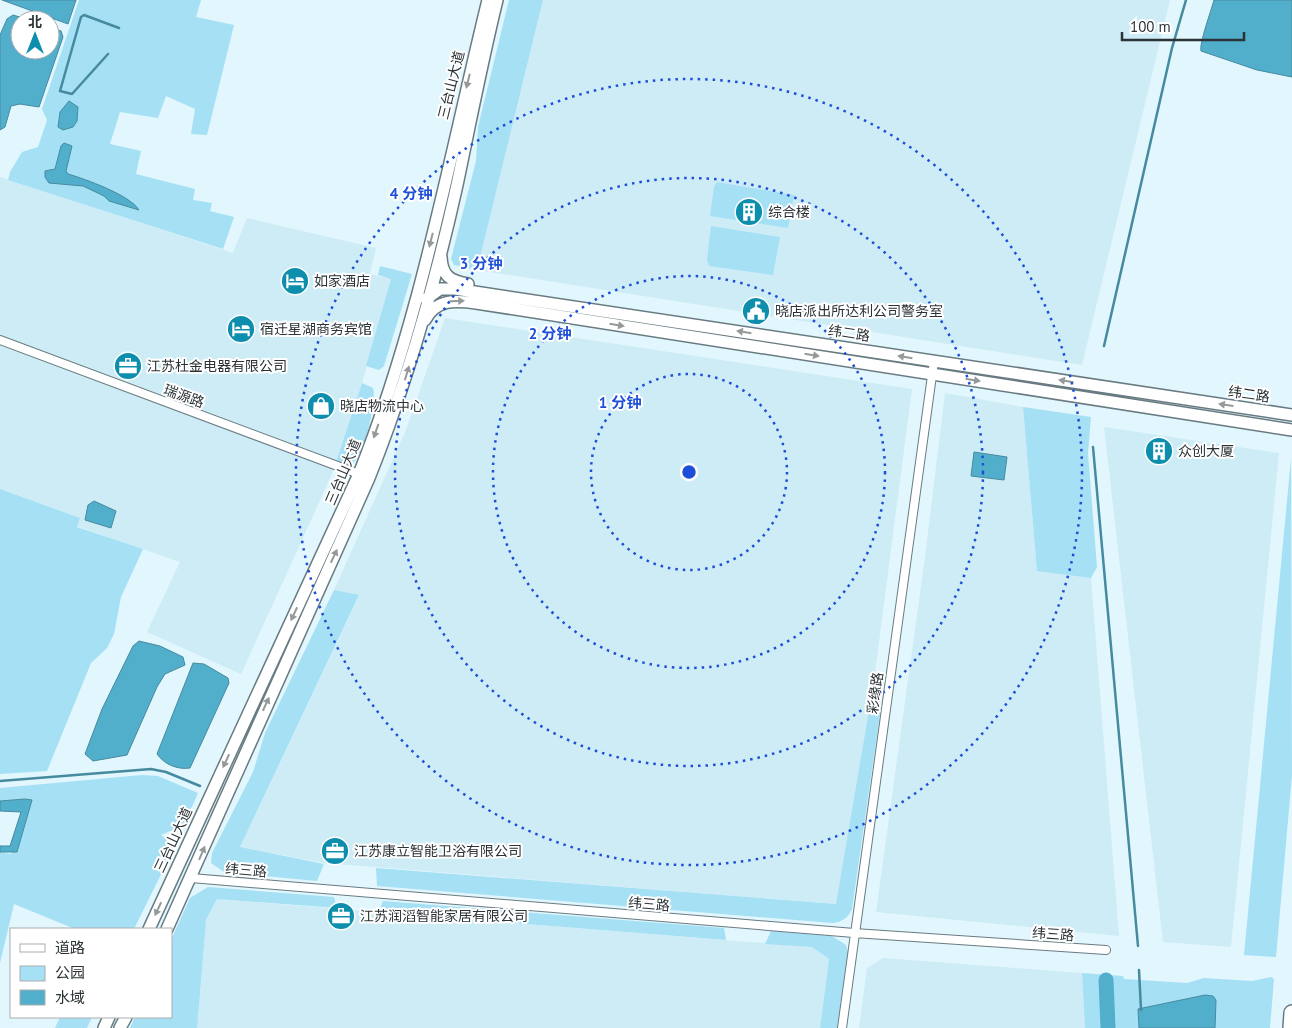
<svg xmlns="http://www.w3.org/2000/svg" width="1292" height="1028" viewBox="0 0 1292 1028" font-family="'PT Sans','Noto Sans SC',sans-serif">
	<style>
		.built { fill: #ceecf6 }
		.green { fill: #a5e0f5 }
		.water { fill: #52afcc; stroke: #468a9f }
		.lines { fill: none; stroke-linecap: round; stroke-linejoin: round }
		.stream { stroke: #468a9f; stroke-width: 2.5 }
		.river { stroke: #52afcc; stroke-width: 15 }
		.street-casing { stroke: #697b82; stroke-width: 10 }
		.secondary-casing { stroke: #697b82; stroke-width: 14 }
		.highway-casing { stroke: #697b82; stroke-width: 18 }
		.street { stroke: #fff; stroke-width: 8 }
		.secondary { stroke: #fff; stroke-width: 11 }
		.highway { stroke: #fff; stroke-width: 15 }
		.oneway { fill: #95999a }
		.ring { fill: none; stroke: #1d4ed8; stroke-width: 2.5; stroke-dasharray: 2.5 5 }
		.labels { text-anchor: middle; stroke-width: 4; stroke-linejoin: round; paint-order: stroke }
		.street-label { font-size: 14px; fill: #2b3336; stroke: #fff }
		.poi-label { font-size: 14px; fill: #2b3336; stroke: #fff; text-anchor: start }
		.centre { fill: #1d4ed8; stroke: #fff; stroke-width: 2.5 }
		.ring-label { font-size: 15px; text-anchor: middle; font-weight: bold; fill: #1d4ed8; stroke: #fff; stroke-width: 4; stroke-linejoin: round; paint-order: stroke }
	</style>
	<rect width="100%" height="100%" fill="#e1f6fd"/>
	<!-- built -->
	<path class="built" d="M 543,0 L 1170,0 L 1082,365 L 477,270 Z
		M 0,177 L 233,253 L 247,218 L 376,248 L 370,274 L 391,279 L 362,383 L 331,476 L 241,674 L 147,632 L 180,562 L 76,526 L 80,518 L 0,489 Z
		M 445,318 L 912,389 L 876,665 L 837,904 L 324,863 L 240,847 L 359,596 L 334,590 L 406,430 Z
		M 945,393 L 1023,407 L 1037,570 L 1091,578 L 1119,936 L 876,912 L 925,557 Z
		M 1104,427 L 1279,453 L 1231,947 L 1163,942 Z
		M 217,899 L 812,947 L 829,959 L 820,1028 L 153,1028 L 171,1017 L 171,991 Z
		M 883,958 L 1082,973 L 1085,1028 L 859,1028 L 867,968 Z"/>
	<!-- green -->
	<path class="green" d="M 79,0 L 201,0 L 196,17 L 234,25 L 207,135 L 191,134 L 195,109 L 166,96 L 158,118 L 120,112 L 110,144 L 141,151 L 136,174 L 195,189 L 193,200 L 212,203 L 210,211 L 234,217 L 223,249 L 8,180 L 10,172 L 22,152 L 38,147 L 47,120 L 42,109 Z
		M 509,0 L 543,0 L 477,270 L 454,265 L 451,259 L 476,161 L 478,127 Z
		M 717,182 L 794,195 L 788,228 L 710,216 L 714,187 Z
		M 711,226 L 780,237 L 773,275 L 709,266 L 707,260 Z
		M 380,266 L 412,274 L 384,366 L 379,370 L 366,366 L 391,279 L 378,275 Z
		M 362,383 L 373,388 C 377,400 364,460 351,464 C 347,466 341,463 336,462 Z
		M 1023,407 L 1091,417 L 1088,453 L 1097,567 L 1091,578 L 1037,571 Z
		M 1291,459 L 1292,775 L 1276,957 L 1244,955 Z
		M 0,489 L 80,518 L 77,527 L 143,549 L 121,597 L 114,634 L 107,648 L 91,663 L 47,771 L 0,774 Z
		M 334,590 L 359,595 L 240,847 L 324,864 L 317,881 L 224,872 L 211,863 L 212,853 L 253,772 L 265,733 Z
		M 871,698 L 877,701 L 881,707 L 852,909 C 847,919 843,921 833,923 L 377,886 L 376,868 L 836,904 Z
		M 142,775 L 158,776 L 198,793 L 181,832 L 170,831 L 161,835 L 175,846 L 134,929 L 75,929 L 14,904 L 0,963 L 0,852 L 11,854 L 25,799 L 0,801 L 0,788 Z
		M 208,887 L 334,897 L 337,908 L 217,899 L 206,920 L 197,1028 L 130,1028 L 135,1017 L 171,1017 L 171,940 L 190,898 Z
		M 383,901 L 724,928 L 726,940 L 379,912 Z
		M 771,931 L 832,936 L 846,945 L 848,952 L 837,1028 L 820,1028 L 829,959 L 812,947 L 765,944 Z
		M 1082,973 L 1123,976 L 1124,979 L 1187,983 L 1204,978 L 1252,981 L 1271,977 L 1274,979 L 1270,1028 L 1085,1028 Z
		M 60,1017 L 92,1017 L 87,1028 L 55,1028 Z"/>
	<!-- water -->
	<path class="water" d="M 2,0 L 76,0 L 68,24 Z
		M 1214,0 L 1292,0 L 1292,77 L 1257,70 L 1201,51 C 1199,44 1211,11 1214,0 Z
		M 13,15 L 30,20 L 20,20 L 20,50 L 50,50 L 50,27 L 61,31 L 63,37 L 39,107 L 20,104 L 11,106 L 5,127 L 0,130 L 0,35 L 7,19 Z
		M 69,101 L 78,107 L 77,121 L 73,127 L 63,130 L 58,127 L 60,112 Z
		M 64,143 L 72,146 L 66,171 L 68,174 C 85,179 130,195 139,210 L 109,201 L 104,196 L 83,186 L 49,183 L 45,177 L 45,171 L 55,169 L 61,146 Z
		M 974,452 L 1007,457 L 1004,480 L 971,476 Z
		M 94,501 L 116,511 L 111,528 L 85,520 L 88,505 Z
		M 139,641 L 160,646 L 183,657 L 185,665 L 165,674 L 157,687 L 127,755 L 93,761 L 85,754 L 102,709 L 133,646 Z
		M 193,663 L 204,664 L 228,678 L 229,683 L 190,768 C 177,770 164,764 157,754 Z
		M 25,799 L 32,800 L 17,852 L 0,852 L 0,846 L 10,846 L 21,812 L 0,811 L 0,801 Z
		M 1205,995 L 1213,996 L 1216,1000 L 1215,1028 L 1139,1028 L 1138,1009 Z"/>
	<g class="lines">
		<!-- stream -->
		<path class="stream" d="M 108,54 L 72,94 L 60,91 L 81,17 L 84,15 L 119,28
			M 1104,346 L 1172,48 L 1186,0
			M 1093,447 L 1138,946
			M 0,781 L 151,769 L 166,772 L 200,786
			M 1139,970 L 1141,1010"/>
		<!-- river -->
		<path class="river" d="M 1106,980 L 1108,1028"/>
		<defs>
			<path id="street" d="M 0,340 L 359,474
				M 191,878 L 854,933 L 1106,950
				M 842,1028 L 934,361"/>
			<path id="secondary" d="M 441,257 C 442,276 450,281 468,284
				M 426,299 L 440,289 L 455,289 L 1292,415
				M 425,320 C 436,299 455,300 476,303 L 1292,430
				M 149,929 L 359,474 C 420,322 449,159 488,0
				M 167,929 L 369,478 C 407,383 435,284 457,185 C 470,123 482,61 497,0
				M 104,1028 L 109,1017
				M 120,1028 L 126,1017"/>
			<path id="highway" d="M 1291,1028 L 1292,1013"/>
		</defs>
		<!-- street casing -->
		<use href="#street" class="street-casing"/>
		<!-- secondary casing -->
		<use href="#secondary" class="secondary-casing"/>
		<!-- highway casing -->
		<use href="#highway" class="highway-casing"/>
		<!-- street -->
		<use href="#street" class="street"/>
		<!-- secondary -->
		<use href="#secondary" class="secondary"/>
		<!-- highway -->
		<use href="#highway" class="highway"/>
	</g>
	<!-- one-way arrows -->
	<defs><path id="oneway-solid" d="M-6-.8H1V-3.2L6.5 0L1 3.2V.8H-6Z" transform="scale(1.25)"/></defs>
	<g class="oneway">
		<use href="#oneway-solid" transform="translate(468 81) rotate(104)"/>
		<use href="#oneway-solid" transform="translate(431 240) rotate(104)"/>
		<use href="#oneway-solid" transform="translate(457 301) rotate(-1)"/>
		<use href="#oneway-solid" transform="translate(617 325) rotate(9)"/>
		<use href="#oneway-solid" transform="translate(744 332) rotate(-171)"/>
		<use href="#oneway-solid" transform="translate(812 355) rotate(9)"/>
		<use href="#oneway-solid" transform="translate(905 357) rotate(-171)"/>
		<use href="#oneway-solid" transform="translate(407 373) rotate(-73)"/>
		<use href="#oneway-solid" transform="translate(973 380) rotate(9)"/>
		<use href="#oneway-solid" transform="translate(1066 381) rotate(-171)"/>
		<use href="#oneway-solid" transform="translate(1226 405) rotate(-172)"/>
		<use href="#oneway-solid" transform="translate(376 431) rotate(109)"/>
		<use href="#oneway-solid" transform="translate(334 556) rotate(-65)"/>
		<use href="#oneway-solid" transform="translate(294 614) rotate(115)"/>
		<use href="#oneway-solid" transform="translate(266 704) rotate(-65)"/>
		<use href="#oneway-solid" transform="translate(226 761) rotate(115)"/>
		<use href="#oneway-solid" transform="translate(202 853) rotate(-67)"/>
		<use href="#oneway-solid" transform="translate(158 909) rotate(115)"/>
	</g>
	<!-- distance rings -->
	<g class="ring">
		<circle cx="689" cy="472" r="98"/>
		<circle cx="689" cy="472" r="196"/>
		<circle cx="689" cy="472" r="294"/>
		<circle cx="689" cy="472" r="393"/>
	</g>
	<!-- icons -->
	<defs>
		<symbol id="building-disc" viewBox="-11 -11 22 22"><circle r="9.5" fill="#0d8ead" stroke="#fff"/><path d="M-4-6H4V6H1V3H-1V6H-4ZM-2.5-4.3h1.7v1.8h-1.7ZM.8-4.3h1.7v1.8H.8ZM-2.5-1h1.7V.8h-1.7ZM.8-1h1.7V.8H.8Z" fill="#fff"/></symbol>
		<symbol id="hotel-disc" viewBox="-11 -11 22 22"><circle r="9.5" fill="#0d8ead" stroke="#fff"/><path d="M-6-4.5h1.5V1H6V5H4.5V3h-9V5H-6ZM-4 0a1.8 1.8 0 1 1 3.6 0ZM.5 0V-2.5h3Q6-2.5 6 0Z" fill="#fff"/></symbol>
		<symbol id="civic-disc" viewBox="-11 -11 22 22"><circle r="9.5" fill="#0d8ead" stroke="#fff"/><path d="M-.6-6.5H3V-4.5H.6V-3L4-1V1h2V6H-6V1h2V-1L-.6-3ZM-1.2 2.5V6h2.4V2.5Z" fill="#fff"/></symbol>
		<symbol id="office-disc" viewBox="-11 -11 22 22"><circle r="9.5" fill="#0d8ead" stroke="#fff"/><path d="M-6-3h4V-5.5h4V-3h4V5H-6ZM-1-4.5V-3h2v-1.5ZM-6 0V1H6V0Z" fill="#fff"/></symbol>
		<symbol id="shop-disc" viewBox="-11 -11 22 22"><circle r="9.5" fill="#0d8ead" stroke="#fff"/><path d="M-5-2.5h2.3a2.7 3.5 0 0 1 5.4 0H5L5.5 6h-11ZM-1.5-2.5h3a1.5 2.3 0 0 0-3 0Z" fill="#fff"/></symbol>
	</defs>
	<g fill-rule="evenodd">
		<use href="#building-disc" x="733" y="196" width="32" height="32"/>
		<use href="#hotel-disc" x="279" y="265" width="32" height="32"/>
		<use href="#civic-disc" x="740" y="295" width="32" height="32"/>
		<use href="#hotel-disc" x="225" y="313" width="32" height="32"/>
		<use href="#office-disc" x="112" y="350" width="32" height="32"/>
		<use href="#shop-disc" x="305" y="390" width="32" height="32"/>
		<use href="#building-disc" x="1143" y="435" width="32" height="32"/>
		<use href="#office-disc" x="319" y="835" width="32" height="32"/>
		<use href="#office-disc" x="325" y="900" width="32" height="32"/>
	</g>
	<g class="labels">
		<!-- street labels -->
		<g class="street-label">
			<text transform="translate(451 85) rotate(-76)" y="5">三台山大道</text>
			<text transform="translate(849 333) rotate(9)" y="5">纬二路</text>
			<text transform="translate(1249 394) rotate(8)" y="5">纬二路</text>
			<text transform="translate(184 396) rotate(20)" y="5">瑞源路</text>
			<text transform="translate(343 472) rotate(-67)" y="5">三台山大道</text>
			<text transform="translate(875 693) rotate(-82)" y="5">彩缘路</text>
			<text transform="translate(173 840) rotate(-65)" y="5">三台山大道</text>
			<text transform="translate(246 870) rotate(5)" y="5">纬三路</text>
			<text transform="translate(649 904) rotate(5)" y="5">纬三路</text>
			<text transform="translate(1053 934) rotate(4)" y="5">纬三路</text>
		</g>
		<!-- poi labels -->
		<g class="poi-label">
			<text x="768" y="217">综合楼</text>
			<text x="314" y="286">如家酒店</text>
			<text x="775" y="316">晓店派出所达利公司警务室</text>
			<text x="260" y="334">宿迁星湖商务宾馆</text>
			<text x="147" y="371">江苏杜金电器有限公司</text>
			<text x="340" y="411">晓店物流中心</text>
			<text x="1178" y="456">众创大厦</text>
			<text x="354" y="856">江苏康立智能卫浴有限公司</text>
			<text x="360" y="921">江苏润滔智能家居有限公司</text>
		</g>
	</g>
	<circle cx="689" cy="472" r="8" class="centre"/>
	<g class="ring-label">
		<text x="411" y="199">4 分钟</text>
		<text x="481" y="269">3 分钟</text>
		<text x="550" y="339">2 分钟</text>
		<text x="620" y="408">1 分钟</text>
	</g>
	<!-- legend -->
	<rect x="10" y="928" width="162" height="90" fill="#ffffff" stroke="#aaadaf"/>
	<rect x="20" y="944" width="25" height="8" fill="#ffffff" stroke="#aaadaf"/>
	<text x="55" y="953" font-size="15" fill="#2b3336">道路</text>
	<rect x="20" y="966" width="25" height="15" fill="#a5e0f5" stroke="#aaadaf"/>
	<text x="55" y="978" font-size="15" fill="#2b3336">公园</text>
	<rect x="20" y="990" width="25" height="15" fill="#52afcc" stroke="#aaadaf"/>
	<text x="55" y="1003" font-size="15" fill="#2b3336">水域</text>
	<!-- north arrow -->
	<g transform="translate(35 35)"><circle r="24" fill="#ffffff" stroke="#aaadaf"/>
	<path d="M0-4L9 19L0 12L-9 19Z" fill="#0d8ead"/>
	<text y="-8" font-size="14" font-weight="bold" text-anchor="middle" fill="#2b3336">北</text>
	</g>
	<!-- scale -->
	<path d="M1122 32v8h122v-8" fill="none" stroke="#2b3336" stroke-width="2.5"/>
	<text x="1130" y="32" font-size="15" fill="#2b3336" stroke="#ffffff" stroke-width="4" paint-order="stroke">100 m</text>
</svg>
